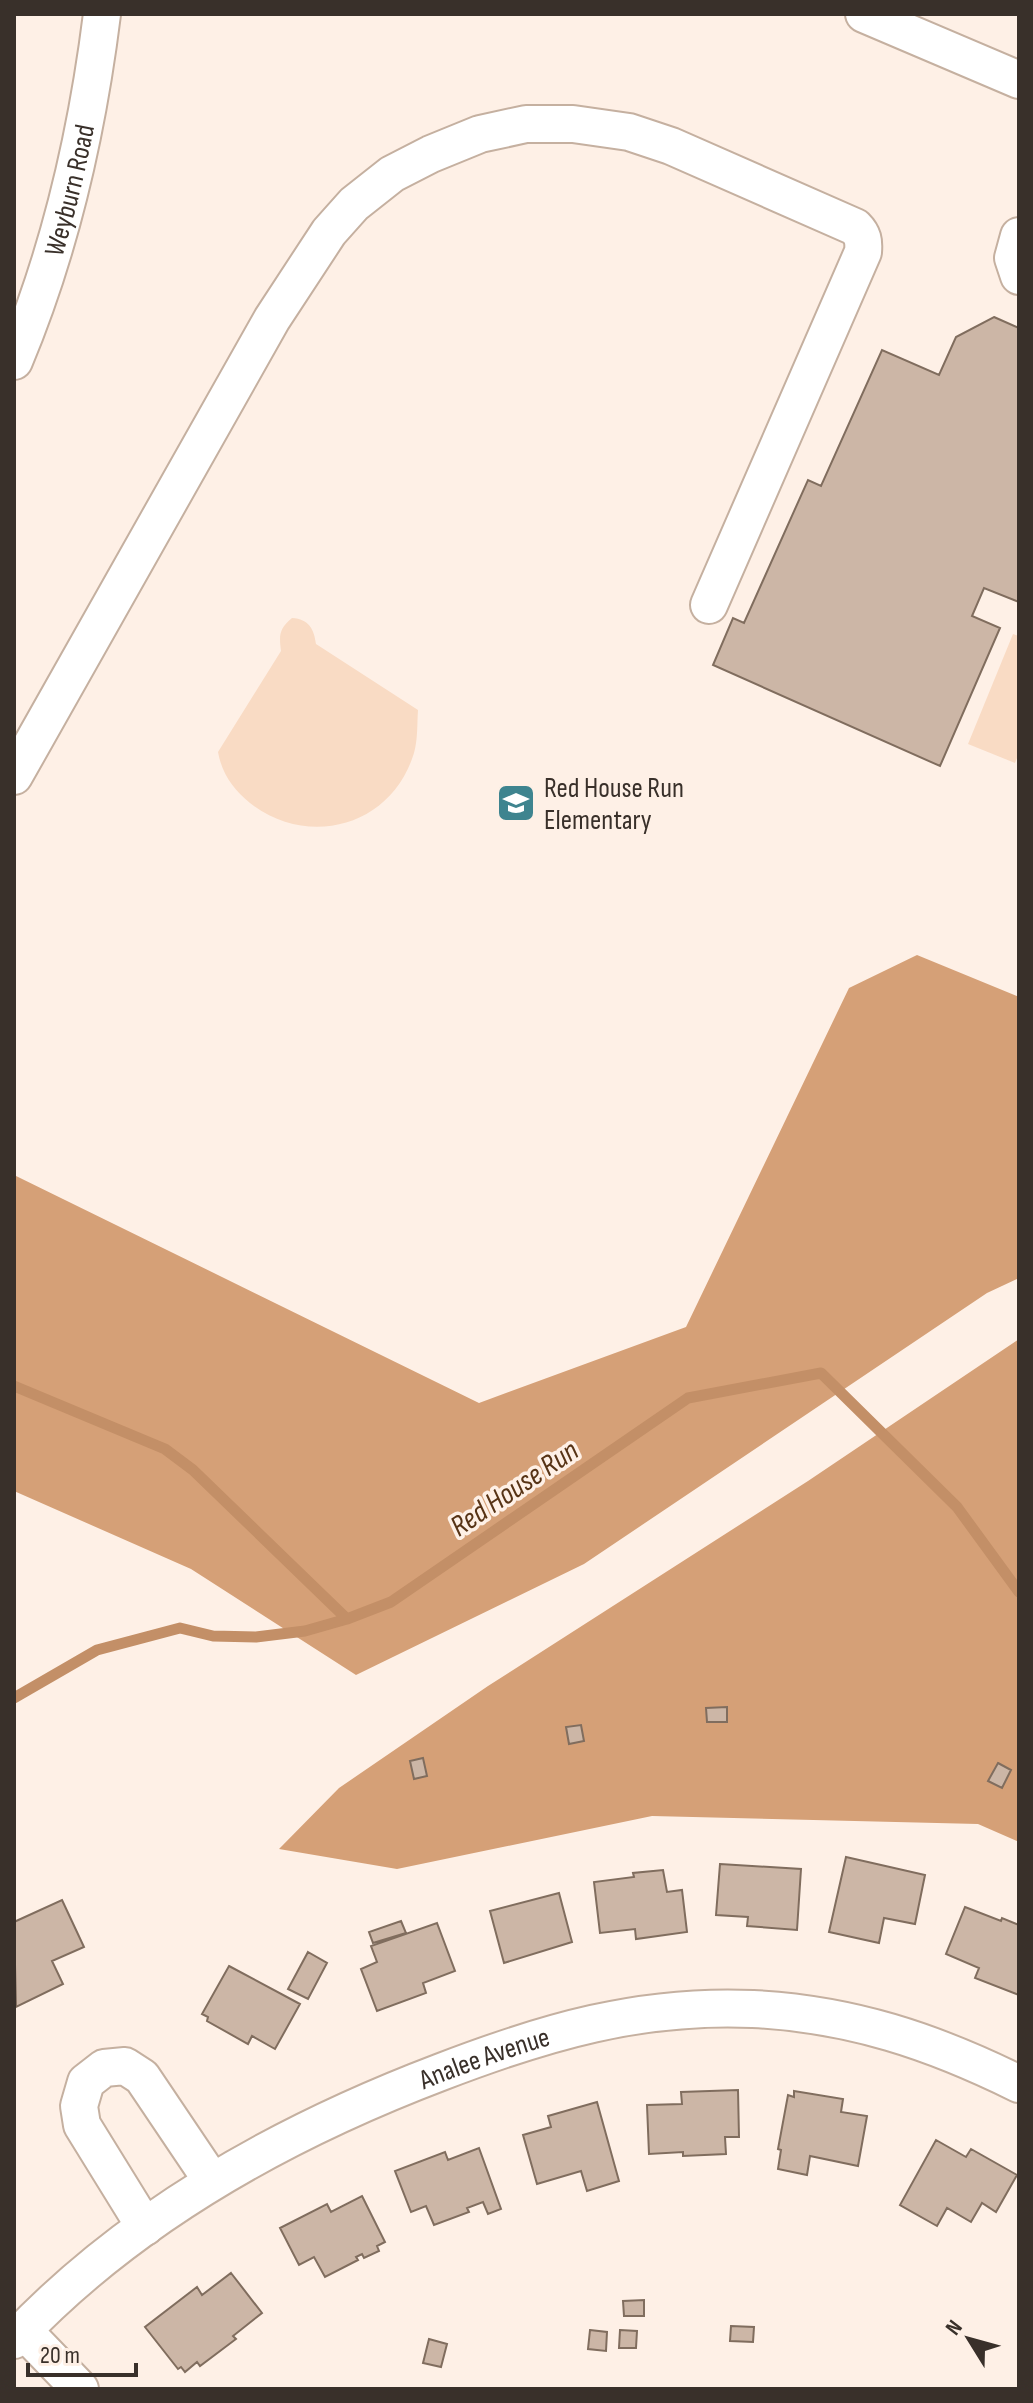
<svg xmlns="http://www.w3.org/2000/svg" width="1033" height="2403" viewBox="0 0 1033 2403" font-family="'Sofia Sans Condensed',sans-serif">
	<style>
		.green { fill: #f9dbc4 }
		.forest { fill: #d5a077 }
		.lines { fill: none; stroke-linecap: round; stroke-linejoin: round }
		.stream { stroke: #c38f67; stroke-width: 11 }
		.building { fill: #ccb6a6; stroke: #806d5e; stroke-width: 2 }
		.minor-casing { stroke: #c5b0a0; stroke-width: 40 }
		.minor { stroke: #fff; stroke-width: 36 }
		.labels { text-anchor: middle; stroke-width: 7; stroke-linejoin: round; paint-order: stroke }
		.street-label { font-size: 28px; fill: #39302a; stroke: #fef0e6 }
		.poi-label { font-size: 28px; fill: #39302a; stroke: #fef0e6; text-anchor: start }
		.water-label { font-size: 30px; font-style: italic; fill: #573315; stroke: #fef0e6 }
	</style>
	<rect width="100%" height="100%" fill="#fef0e6"/>
	<!-- green -->
	<path class="green" d="M 292,618 C 309,619 314,629 316,644 L 418,710 C 417,724 418,739 414,753 C 392,826 309,849 250,803 C 233,789 222,774 218,752 L 281,651 C 279,635 279,629 292,618 Z
		M 1013,634 L 1019,636 L 1019,753 L 1015,763 L 968,744 Z"/>
	<!-- forest -->
	<path class="forest" d="M 917,955 L 1019,997 L 1019,1278 L 987,1293 L 584,1564 L 356,1675 L 191,1569 L 14,1491 L 14,1175 L 479,1403 L 686,1327 L 849,988 Z
		M 1019,1339 L 1019,1842 L 978,1824 L 652,1816 L 397,1869 L 279,1849 L 339,1788 L 488,1686 L 808,1481 Z"/>
	<g class="lines">
		<!-- stream -->
		<path class="stream" d="M 14,1386 L 165,1449 L 193,1470 L 347,1619 L 391,1602 L 688,1398 L 821,1373 L 957,1507 L 1019,1592
			M 14,1698 L 97,1650 L 180,1628 L 213,1636 L 256,1637 L 305,1631 L 347,1619"/>
	</g>
	<!-- building -->
	<path class="building" d="M 994,317 L 1019,328 L 1019,602 L 984,588 L 972,616 L 1000,628 L 940,766 L 713,665 L 733,618 L 744,623 L 808,480 L 821,486 L 882,350 L 939,375 L 956,337 Z
		M 727,1707 L 727,1722 L 707,1722 L 706,1708 Z
		M 581,1725 L 584,1741 L 569,1744 L 566,1727 Z
		M 423,1758 L 427,1776 L 414,1779 L 410,1761 Z
		M 998,1763 L 1011,1770 L 1002,1788 L 988,1781 Z
		M 846,1857 L 925,1875 L 915,1924 L 884,1918 L 879,1943 L 829,1932 Z
		M 720,1864 L 801,1869 L 797,1930 L 747,1926 L 748,1917 L 716,1915 Z
		M 663,1870 L 667,1892 L 682,1890 L 687,1932 L 636,1939 L 635,1929 L 600,1933 L 594,1882 L 634,1877 L 633,1873 Z
		M 559,1893 L 572,1942 L 504,1963 L 490,1911 Z
		M 62,1900 L 84,1947 L 52,1961 L 63,1984 L 16,2007 L 14,1922 Z
		M 965,1907 L 1001,1921 L 1002,1918 L 1019,1925 L 1019,1995 L 975,1978 L 979,1968 L 946,1954 Z
		M 401,1921 L 406,1933 L 373,1943 L 369,1932 Z
		M 437,1923 L 455,1971 L 423,1983 L 426,1993 L 377,2011 L 361,1969 L 377,1962 L 371,1946 Z
		M 308,1952 L 327,1963 L 308,1999 L 288,1989 Z
		M 229,1966 L 300,2004 L 275,2049 L 252,2036 L 248,2044 L 207,2021 L 208,2017 L 202,2014 Z
		M 738,2090 L 739,2137 L 725,2137 L 726,2154 L 683,2156 L 683,2152 L 649,2154 L 647,2105 L 682,2104 L 681,2092 Z
		M 794,2091 L 843,2099 L 841,2112 L 867,2116 L 858,2166 L 810,2156 L 807,2175 L 778,2169 L 781,2150 L 778,2149 L 788,2095 L 794,2097 Z
		M 597,2102 L 619,2181 L 587,2191 L 581,2171 L 537,2184 L 523,2135 L 551,2127 L 548,2116 Z
		M 936,2140 L 966,2157 L 971,2149 L 1017,2175 L 996,2212 L 982,2203 L 971,2222 L 947,2208 L 937,2226 L 900,2205 Z
		M 479,2148 L 501,2209 L 488,2214 L 483,2202 L 467,2208 L 469,2212 L 434,2225 L 426,2206 L 411,2212 L 395,2171 L 445,2152 L 448,2160 Z
		M 362,2196 L 385,2242 L 377,2246 L 379,2251 L 364,2258 L 362,2254 L 356,2257 L 358,2260 L 325,2277 L 314,2257 L 299,2265 L 280,2228 L 327,2204 L 331,2212 Z
		M 231,2273 L 262,2313 L 233,2336 L 236,2339 L 200,2366 L 197,2362 L 185,2372 L 181,2367 L 178,2369 L 145,2327 L 197,2287 L 202,2295 Z
		M 644,2300 L 644,2316 L 624,2316 L 623,2301 Z
		M 731,2326 L 754,2327 L 753,2342 L 730,2341 Z
		M 590,2330 L 607,2332 L 606,2351 L 588,2349 Z
		M 620,2330 L 637,2331 L 636,2348 L 619,2348 Z
		M 429,2339 L 447,2344 L 441,2367 L 423,2363 Z"/>
	<g class="lines">
		<defs>
			<g id="minor">
				<path d="M 864,14 L 1019,80"/>
				<path d="M 1019,236 L 1013,258 L 1019,276"/>
				<path id="s1" d="M 14,361 C 61,249 87,134 102,14"/>
				<path d="M 14,776 L 272,319 L 329,232 L 354,204 L 392,174 L 431,154 L 480,134 L 526,124 L 573,124 L 629,132 L 671,146 L 855,227 C 863,235 864,241 863,252 L 709,605"/>
				<path d="M 145,2227 L 82,2125 L 79,2106 L 86,2082 L 104,2068 L 125,2066 L 142,2077 L 212,2181"/>
				<path d="M 23,2330 L 80,2389"/>
				<path id="s2" d="M 14,2340 C 131,2216 283,2132 441,2072 C 545,2032 640,2004 753,2009 C 851,2014 932,2041 1019,2084"/>
			</g>
		</defs>
		<!-- minor casing -->
		<use href="#minor" class="minor-casing"/>
		<!-- minor -->
		<use href="#minor" class="minor"/>
	</g>
	<!-- icons -->
	<defs>
		<symbol id="school-square" viewBox="-11 -11 22 22"><rect x="-9" y="-9" width="18" height="18" rx="4" fill="#3e848f" stroke="#fef0e6"/><path d="M0-5L7-2L0 1L-7-2ZM-4 1L0 2.5L4 1V4Q0 6-4 4Z" fill="#fff"/></symbol>
	</defs>
	<g fill-rule="evenodd">
		<use href="#school-square" x="494" y="781" width="44" height="44"/>
	</g>
	<g class="labels">
		<!-- street labels -->
		<g class="street-label">
			<text dy="10" stroke="none"><textPath href="#s1" startOffset="180">Weyburn Road</textPath></text>
			<text dy="10" stroke="none"><textPath href="#s2" startOffset="554">Analee Avenue</textPath></text>
		</g>
		<!-- poi labels -->
		<g class="poi-label">
			<text x="544" y="797">Red House Run<tspan x="544" dy="32">Elementary</tspan></text>
		</g>
		<!-- water labels -->
		<g class="water-label">
			<text transform="translate(514 1488) rotate(-34)" y="10">Red House Run</text>
		</g>
	</g>
	<!-- border -->
	<rect width="1033" height="2403" fill="none" stroke="#39302a" stroke-width="32"/>
	<!-- north arrow -->
	<g transform="translate(969 2339) rotate(307)" stroke="#fef0e6" stroke-width="6" paint-order="stroke">
	<path d="M0-6L14 30L0 20L-14 30Z" fill="#39302a"/>
	<text y="-12" font-size="22" font-weight="bold" text-anchor="middle" fill="#39302a">N</text>
	</g>
	<!-- scale -->
	<path d="M28 2363v12h108v-12" fill="none" stroke="#39302a" stroke-width="4"/>
	<text x="40" y="2363" font-size="24" fill="#39302a" stroke="#fef0e6" stroke-width="6" paint-order="stroke">20 m</text>
</svg>
